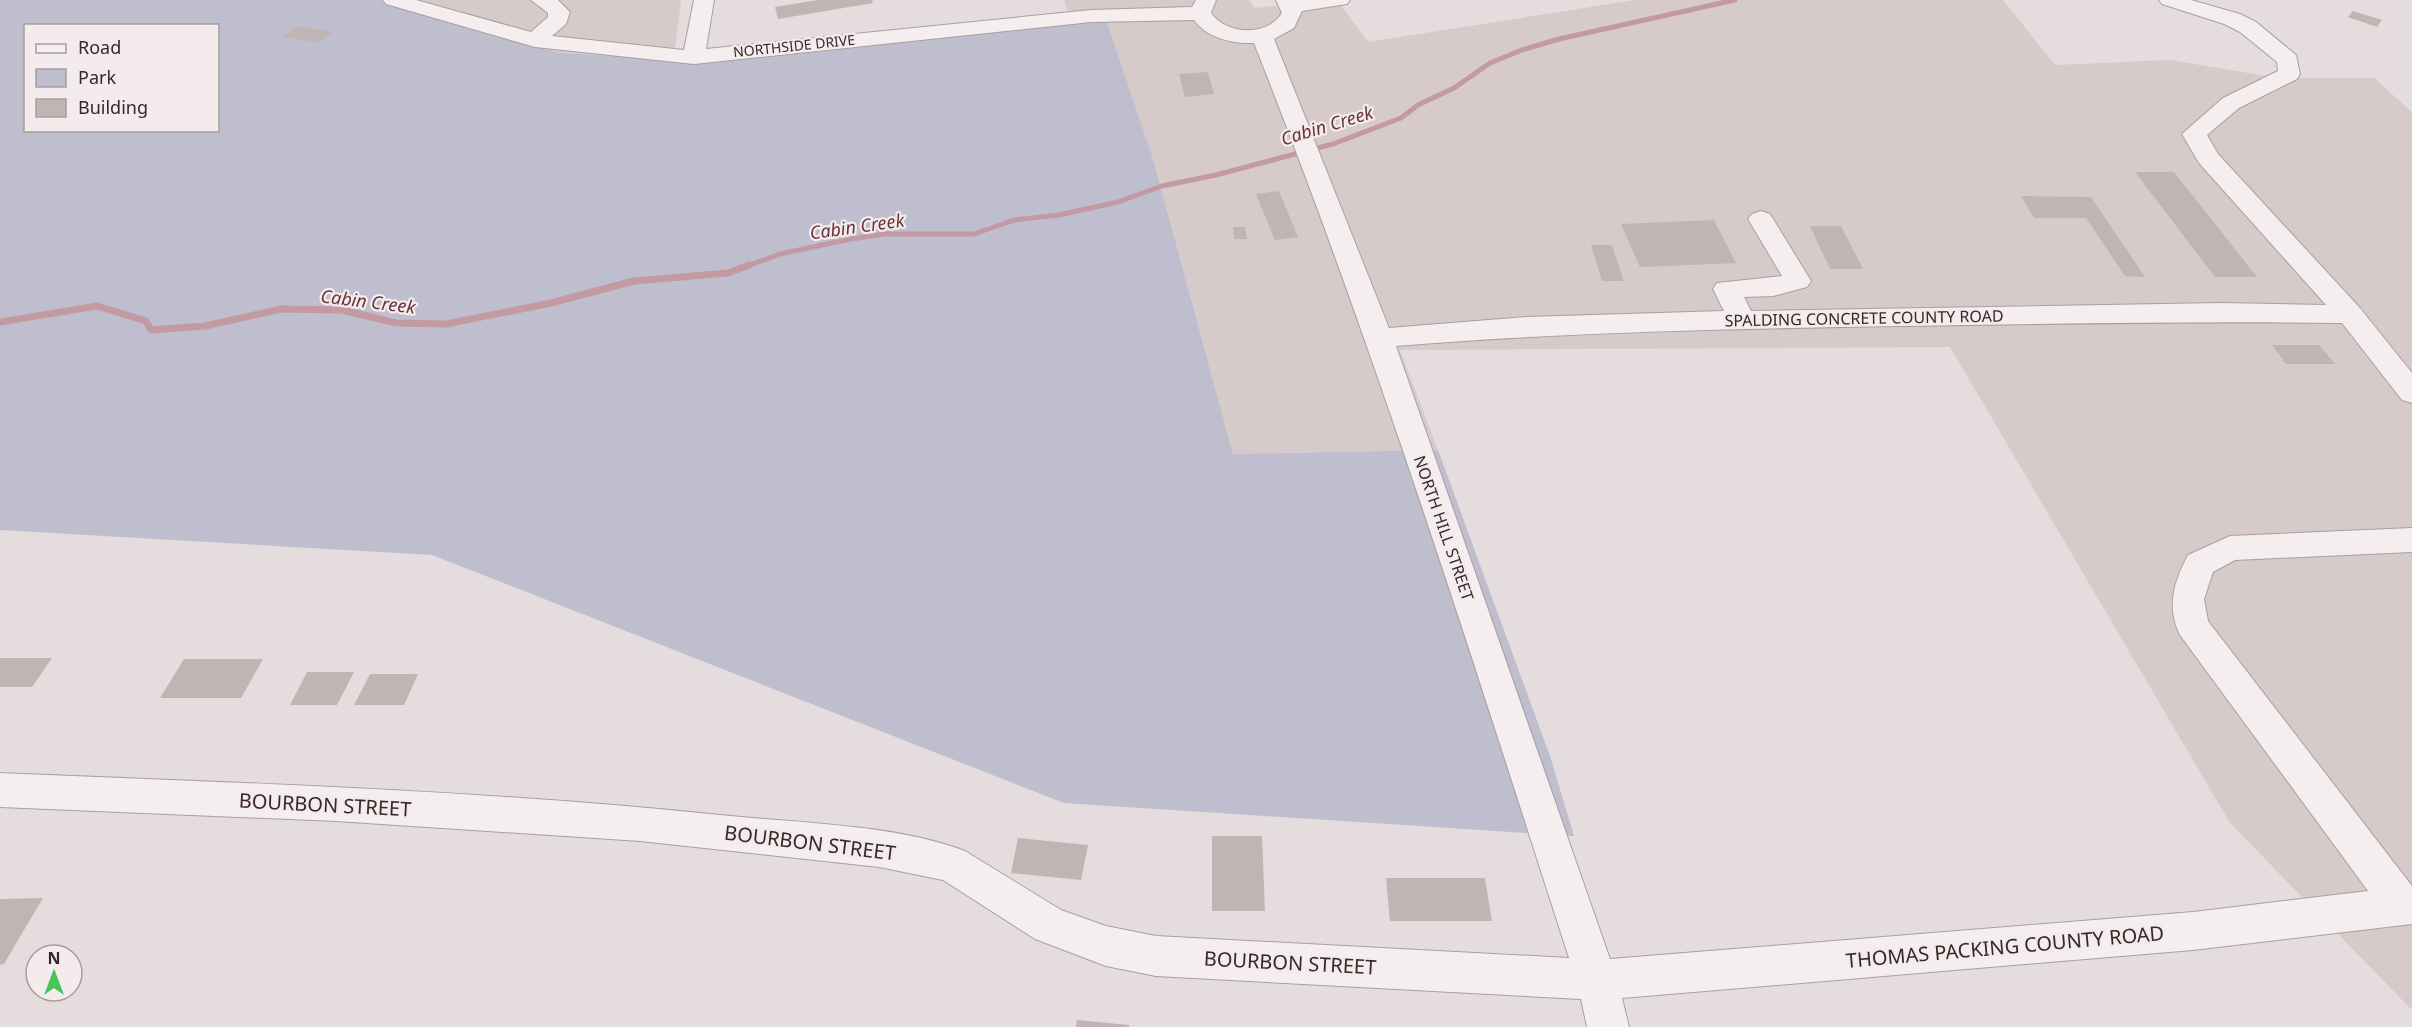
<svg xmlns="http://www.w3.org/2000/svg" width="2412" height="1027" viewBox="0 0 2412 1027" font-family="'Noto Sans',sans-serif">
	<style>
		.built { fill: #d6cacb }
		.green { fill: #bebece; fill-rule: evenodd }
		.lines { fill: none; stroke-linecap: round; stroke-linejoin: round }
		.stream-far1 { stroke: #c399a2; stroke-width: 5 }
		.stream { stroke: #c399a2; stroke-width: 7 }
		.building { fill: #c1b4b5 }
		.minor-casing { stroke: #ab9ea0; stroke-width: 2 }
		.minor { fill: #f4eeef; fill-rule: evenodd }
		.labels { text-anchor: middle; stroke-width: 4.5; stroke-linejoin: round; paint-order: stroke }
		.far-street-label { font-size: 14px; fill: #3a2729; stroke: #f3ebec }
		.street-label { font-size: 16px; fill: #3a2729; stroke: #f3ebec }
		.water-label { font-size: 18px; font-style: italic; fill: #6b343d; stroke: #f3ebec }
		.near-street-label { font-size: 20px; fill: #3a2729; stroke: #f3ebec }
	</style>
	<rect width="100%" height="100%" fill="#e5dcdd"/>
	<!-- built -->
	<path class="built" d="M 393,0 L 681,0 L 674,59 L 559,53 Z
		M 1064,0 L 1249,0 L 1254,8 L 1337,0 L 1368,42 L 1635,0 L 2003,0 L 2055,65 L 2170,60 L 2278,78 L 2374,78 L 2412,112 L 2412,1010 L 2230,823 L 1950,347 L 1400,350 L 1438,450 L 1233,454 L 1153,159 L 1069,14 Z"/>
	<!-- green -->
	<path class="green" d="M 0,0 L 393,0 L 559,53 L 674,59 L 1103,11 L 1153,159 L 1233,454 L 1438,450 L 1550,756 L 1574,836 L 1064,803 L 432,555 L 0,530 ZM 26,26 L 218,26 L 218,130 L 26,130 Z"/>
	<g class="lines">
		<!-- stream-far1 -->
		<path class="stream-far1" d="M 745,267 L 780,254 L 851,239 L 885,234 L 974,234 L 1014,220 L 1059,215 L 1118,202 L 1162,186 L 1216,175 L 1333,144 L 1401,118 L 1418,105 L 1454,88 L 1490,63 L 1522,50 L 1559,39 L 1735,0"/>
		<!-- stream -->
		<path class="stream" d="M 0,322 L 97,306 L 146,321 L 151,330 L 205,326 L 281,309 L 342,310 L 396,323 L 446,324 L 551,303 L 634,281 L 728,273 L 749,265"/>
	</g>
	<!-- building -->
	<path class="building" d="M 818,0 L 872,0 L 873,3 L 778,19 L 775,7 Z
		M 2353,11 L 2382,20 L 2377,27 L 2348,17 Z
		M 298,26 L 333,32 L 317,43 L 283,36 Z
		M 1208,72 L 1214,94 L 1185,97 L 1179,74 Z
		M 2135,172 L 2174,172 L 2257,277 L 2215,277 Z
		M 1279,191 L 1298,237 L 1275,240 L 1256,194 Z
		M 2021,196 L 2091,197 L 2145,277 L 2125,276 L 2086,218 L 2034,218 Z
		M 1714,220 L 1736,263 L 1640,267 L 1621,224 Z
		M 1810,226 L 1841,226 L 1863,269 L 1830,269 Z
		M 1233,227 L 1245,227 L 1247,239 L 1234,239 Z
		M 1591,245 L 1612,245 L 1624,281 L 1602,281 Z
		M 2272,345 L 2319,345 L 2335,364 L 2286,364 Z
		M 0,658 L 52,658 L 32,687 L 0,687 Z
		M 184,659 L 263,659 L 241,698 L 160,698 Z
		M 307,672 L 354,672 L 337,705 L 290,705 Z
		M 370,674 L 418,674 L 404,705 L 354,705 Z
		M 1212,836 L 1262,836 L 1265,911 L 1212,911 Z
		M 1018,838 L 1088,845 L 1081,880 L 1011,873 Z
		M 1386,878 L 1485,878 L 1492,921 L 1390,921 Z
		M 43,898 L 4,964 L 0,965 L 0,899 Z
		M 1077,1020 L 1129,1025 L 1129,1027 L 1076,1027 Z"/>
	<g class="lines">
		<defs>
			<path id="minor" d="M 383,0 L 416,0 L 531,32 L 548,17 L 548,13 L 531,0 L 558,0 L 570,12 L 566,24 L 552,36 L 684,50 L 694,0 L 714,0 L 706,49 L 1091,10 L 1192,7 L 1196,0 L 1216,0 L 1211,13 C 1227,35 1267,37 1282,13 L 1276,0 L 1350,0 L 1347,4 L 1302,11 L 1294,28 L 1274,39 L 1389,328 L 1527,317 L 1724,311 L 1713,289 L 1717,283 L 1782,276 L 1748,219 L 1752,214 L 1761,211 L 1770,214 L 1811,281 L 1807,287 L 1773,296 L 1744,297 L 1751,311 L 2221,303 L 2326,305 L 2199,163 L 2182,134 L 2223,98 L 2278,71 L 2277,62 L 2240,32 L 2224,24 L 2162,4 L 2159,0 L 2191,0 L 2240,14 L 2256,22 L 2296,55 L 2300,74 L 2297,79 L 2239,108 L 2207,135 L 2218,154 L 2360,308 L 2412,373 L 2412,403 L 2402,400 L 2342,323 C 2195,321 2047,324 1900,326 C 1732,329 1564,332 1396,346 L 1610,959 L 2193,912 L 2368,891 L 2180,635 C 2166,606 2174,582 2188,555 L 2230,536 L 2412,528 L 2412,552 L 2235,560 L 2213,572 L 2204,599 L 2208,621 L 2412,886 L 2412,924 L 2193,950 L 1622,998 L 1629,1027 L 1587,1027 L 1581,999 L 1156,976 L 1106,966 L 1035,939 L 943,880 L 879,867 L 640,841 L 336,821 L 0,807 L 0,773 C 240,783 481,790 720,815 C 796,823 894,824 965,851 L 1061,910 L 1106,926 L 1156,936 L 1569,958 C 1470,651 1373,343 1254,43 C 1232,44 1207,38 1194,20 L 1091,22 L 694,64 L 535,47 L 386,4 Z"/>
		</defs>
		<!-- minor casing -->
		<use href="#minor" class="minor-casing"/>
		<!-- minor -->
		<use href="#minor" class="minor"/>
	</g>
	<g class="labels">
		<!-- far-street labels -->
		<g class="far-street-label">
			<text transform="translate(794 46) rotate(-6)" y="5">NORTHSIDE DRIVE</text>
		</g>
		<!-- street labels -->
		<g class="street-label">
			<text transform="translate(1864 318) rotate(-1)" y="6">SPALDING CONCRETE COUNTY ROAD</text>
			<text transform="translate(1444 528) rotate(71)" y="6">NORTH HILL STREET</text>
		</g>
		<!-- water labels -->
		<g class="water-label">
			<text transform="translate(1327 126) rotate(-17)" y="6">Cabin Creek</text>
			<text transform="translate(857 227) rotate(-8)" y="6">Cabin Creek</text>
			<text transform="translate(368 302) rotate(7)" y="6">Cabin Creek</text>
		</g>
		<!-- near-street labels -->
		<g class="near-street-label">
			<text transform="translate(325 805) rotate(3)" y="7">BOURBON STREET</text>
			<text transform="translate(810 843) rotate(7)" y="7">BOURBON STREET</text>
			<text transform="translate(2005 947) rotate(-5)" y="7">THOMAS PACKING COUNTY ROAD</text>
			<text transform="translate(1290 963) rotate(3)" y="7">BOURBON STREET</text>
		</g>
	</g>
	<!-- legend -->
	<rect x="24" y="24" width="195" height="108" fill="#f3ebec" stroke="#a99d9e" stroke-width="1.5"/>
	<rect x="36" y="44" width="30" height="9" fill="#f4eeef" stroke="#a99d9e" stroke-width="1.5"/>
	<text x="78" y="54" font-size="18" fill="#3a2729">Road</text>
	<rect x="36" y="69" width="30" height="18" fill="#bebece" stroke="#a99d9e" stroke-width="1.5"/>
	<text x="78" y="84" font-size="18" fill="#3a2729">Park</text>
	<rect x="36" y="99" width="30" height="18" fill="#c1b4b5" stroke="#a99d9e" stroke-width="1.5"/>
	<text x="78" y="114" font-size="18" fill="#3a2729">Building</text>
	<!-- north arrow -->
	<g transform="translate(54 973)"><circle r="28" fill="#f3ebec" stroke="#a99d9e" stroke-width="1.5"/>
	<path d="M0-4.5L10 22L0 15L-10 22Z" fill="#48c358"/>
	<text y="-9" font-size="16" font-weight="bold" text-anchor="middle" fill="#3a2729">N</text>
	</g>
</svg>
